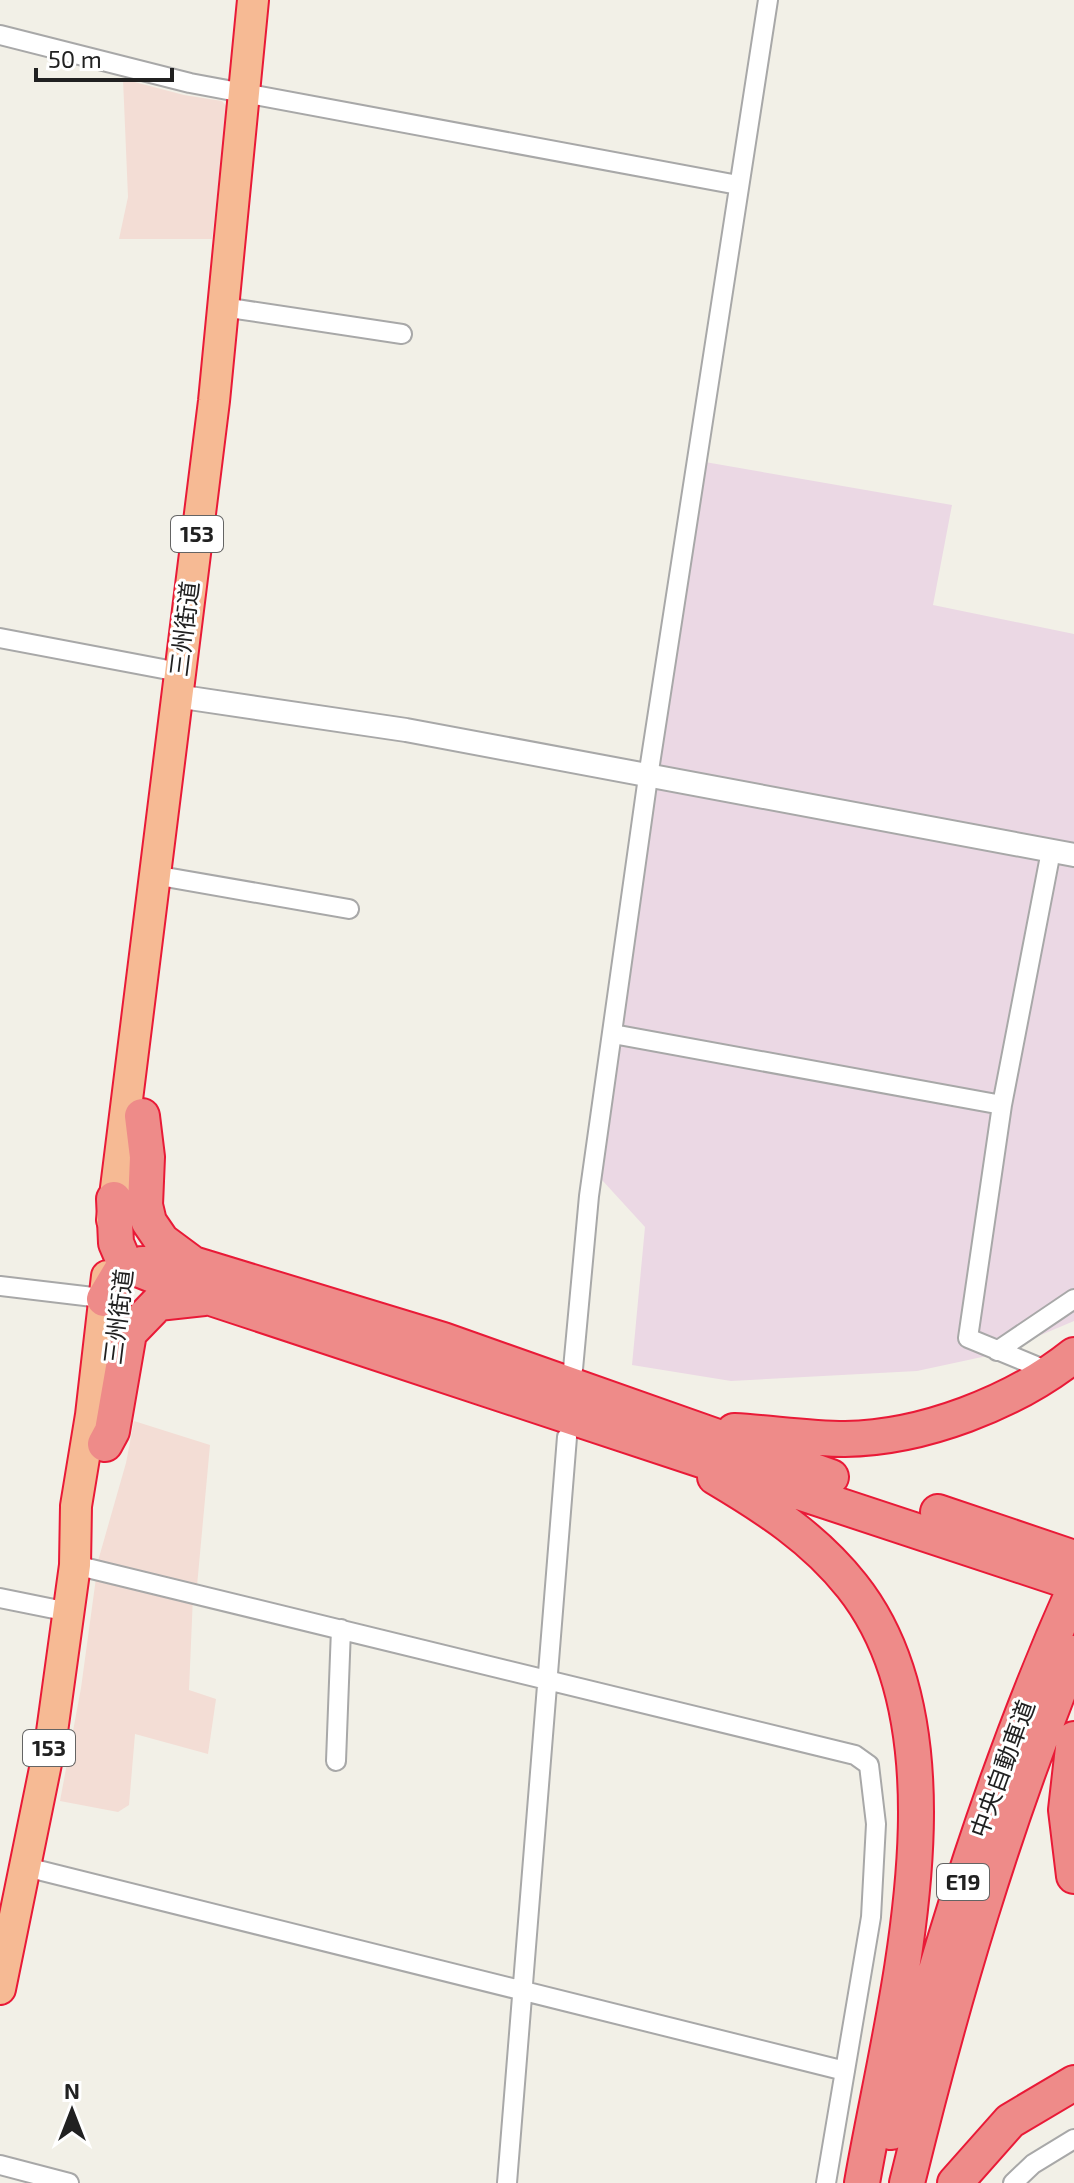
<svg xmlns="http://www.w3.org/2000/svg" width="1074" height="2183" viewBox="0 0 1074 2183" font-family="'Exo 2','Noto Sans JP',sans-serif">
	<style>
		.commercial { fill: #f3ddd5 }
		.industrial { fill: #ebd8e4 }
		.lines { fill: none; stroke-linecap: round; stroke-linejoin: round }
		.minor-casing { stroke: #a8a8a8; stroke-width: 22 }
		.tertiary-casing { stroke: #a8a8a8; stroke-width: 26 }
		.trunk-casing { stroke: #e91a37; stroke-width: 34 }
		.motorway-casing { stroke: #e91a37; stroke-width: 38 }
		.minor { stroke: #fff; stroke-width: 18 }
		.tertiary { stroke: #fff; stroke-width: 22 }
		.trunk { stroke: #f6ba94; stroke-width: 30 }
		.motorway { stroke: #ee8b89; stroke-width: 34 }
		.labels { text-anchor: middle; stroke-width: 6; stroke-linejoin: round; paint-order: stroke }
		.shield { fill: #fff; stroke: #646464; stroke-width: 2 }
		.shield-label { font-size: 22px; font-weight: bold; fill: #212121 }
		.street-label { font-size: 24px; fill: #212121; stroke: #fff }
	</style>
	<rect width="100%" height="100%" fill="#f2f0e7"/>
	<!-- commercial -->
	<path class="commercial" d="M 123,79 L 184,95 L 222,101 L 227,107 L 212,239 L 119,239 L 128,197 Z
		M 134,1421 L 210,1445 L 197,1586 L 98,1561 L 126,1463 Z
		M 96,1578 L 193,1596 L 189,1690 L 216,1699 L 208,1754 L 135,1734 L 129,1805 L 118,1812 L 60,1801 L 81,1688 Z"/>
	<!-- industrial -->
	<path class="industrial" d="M 705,462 L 952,505 L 933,605 L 1074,634 L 1074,1321 L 996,1354 L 917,1371 L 731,1381 L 632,1365 L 645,1227 L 602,1180 L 650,816 Z"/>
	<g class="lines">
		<defs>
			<path id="minor" d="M 0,35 L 190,83 L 738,185
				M 223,307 L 402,334
				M 0,638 L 179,672
				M 154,875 L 349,909
				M 613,1034 L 1002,1105 L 1051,851
				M 1002,1105 L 968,1338 L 1036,1366
				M 0,1286 L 110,1299
				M 997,1351 L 1074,1299
				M 573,1369 L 589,1196 L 648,777 L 768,0
				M 75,1565 L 855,1755 L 869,1765 L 876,1824 L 871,1917 L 826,2183
				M 0,1598 L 69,1612
				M 336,1761 L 341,1629
				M 26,1867 L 845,2071
				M 0,2165 L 69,2183
				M 507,2183 L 567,1437
				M 1013,2183 L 1033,2164 L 1074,2139"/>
			<path id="tertiary" d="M 176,696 L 406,730 L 1074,855"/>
			<path id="trunk" d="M 112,1220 L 214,401 L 253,0
				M 0,1989 L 51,1739 L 75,1565 L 76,1506 L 91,1415 L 107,1276"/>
			<path id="motorway" d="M 142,1116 L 147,1157 L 145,1205 L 149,1222 L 162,1241 L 193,1264
				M 114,1199 L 116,1243 L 125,1264 L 208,1297 L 1074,1583
				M 142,1264 L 193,1264 L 443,1340 L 831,1477
				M 104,1299 L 125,1264
				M 734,1431 C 771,1433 808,1439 845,1439 C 922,1438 1014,1403 1074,1355
				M 105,1444 L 112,1431 L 129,1333 L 158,1303 L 204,1298
				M 715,1477 C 767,1508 814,1538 852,1586 C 972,1737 892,2009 862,2183
				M 938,1512 L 1074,1558
				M 1074,1739 L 1066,1810 L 1074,1876
				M 891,2132 C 939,1948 996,1764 1074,1590
				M 907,2183 C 951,2003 1003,1825 1074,1653
				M 955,2183 L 1010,2121 L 1074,2083"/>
		</defs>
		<!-- minor casing -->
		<use href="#minor" class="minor-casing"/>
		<!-- tertiary casing -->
		<use href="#tertiary" class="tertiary-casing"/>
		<!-- trunk casing -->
		<use href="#trunk" class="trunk-casing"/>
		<!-- motorway casing -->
		<use href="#motorway" class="motorway-casing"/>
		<!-- minor -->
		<use href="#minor" class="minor"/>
		<!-- tertiary -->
		<use href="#tertiary" class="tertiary"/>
		<!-- trunk -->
		<use href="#trunk" class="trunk"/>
		<!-- motorway -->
		<use href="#motorway" class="motorway"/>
	</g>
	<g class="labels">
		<!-- shield labels -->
		<g class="shield">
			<rect x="171" y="516" width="52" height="36" rx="6"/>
			<rect x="23" y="1730" width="52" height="36" rx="6"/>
			<rect x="937" y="1864" width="52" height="36" rx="6"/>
		</g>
		<g class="shield-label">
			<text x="197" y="542">153</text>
			<text x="49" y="1756">153</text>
			<text x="963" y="1890">E19</text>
		</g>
		<!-- street labels -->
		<g class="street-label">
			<text transform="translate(185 629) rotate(-83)" y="8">三州街道</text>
			<text transform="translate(119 1317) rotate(-83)" y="8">三州街道</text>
			<text transform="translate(1003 1769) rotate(-70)" y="8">中央自動車道</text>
		</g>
	</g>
	<!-- north arrow -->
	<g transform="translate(72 2111)" stroke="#ffffff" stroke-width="6" paint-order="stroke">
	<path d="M0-6L14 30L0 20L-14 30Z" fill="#212121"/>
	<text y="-12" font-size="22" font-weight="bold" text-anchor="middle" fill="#212121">N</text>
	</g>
	<!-- scale -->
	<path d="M36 68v12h136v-12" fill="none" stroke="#212121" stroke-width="4"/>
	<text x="48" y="68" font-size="24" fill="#212121" stroke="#ffffff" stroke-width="6" paint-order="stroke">50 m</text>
</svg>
